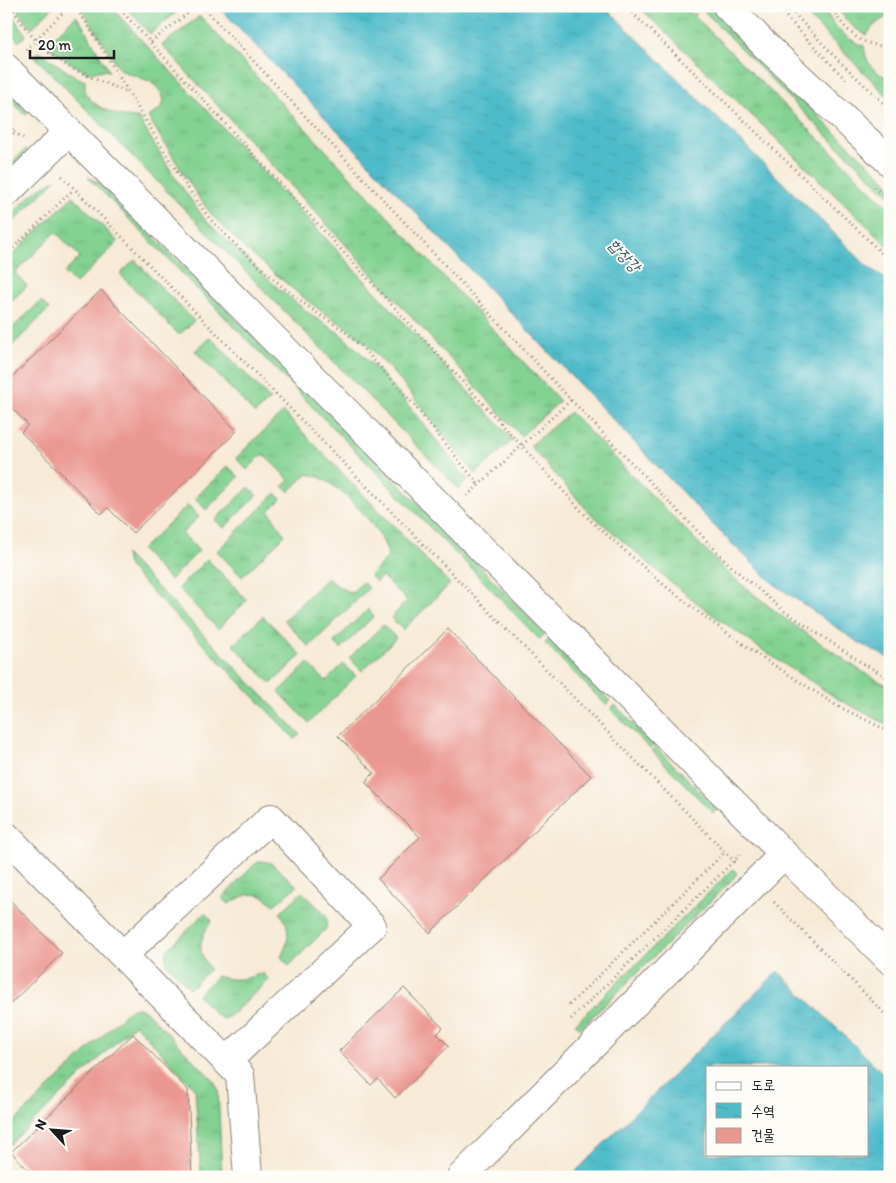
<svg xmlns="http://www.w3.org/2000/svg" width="896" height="1183" viewBox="0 0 896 1183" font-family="Itim,'Poor Story',sans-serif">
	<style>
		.grass { fill: url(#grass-tufts); stroke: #507757 }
		.water { fill: url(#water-ripples); stroke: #356c72; fill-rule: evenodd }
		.building { fill: #eb9791 }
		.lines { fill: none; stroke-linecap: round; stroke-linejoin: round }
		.minor-casing { stroke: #8a8379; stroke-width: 30 }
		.path { stroke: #8a8379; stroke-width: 3; stroke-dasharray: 1 4; stroke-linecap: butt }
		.minor { stroke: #fff; stroke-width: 28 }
		.labels { text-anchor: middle; stroke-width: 4; stroke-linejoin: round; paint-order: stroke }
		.water-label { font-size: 16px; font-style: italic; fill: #305c61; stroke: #fdfcf7 }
	</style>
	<defs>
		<pattern id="grass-tufts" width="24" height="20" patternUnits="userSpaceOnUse" patternTransform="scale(1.25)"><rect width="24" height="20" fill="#83d292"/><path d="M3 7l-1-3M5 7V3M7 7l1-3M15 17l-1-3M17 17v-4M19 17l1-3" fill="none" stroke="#71b47d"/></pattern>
		<pattern id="water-ripples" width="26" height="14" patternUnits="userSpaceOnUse" patternTransform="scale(1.25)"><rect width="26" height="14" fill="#4ebbc9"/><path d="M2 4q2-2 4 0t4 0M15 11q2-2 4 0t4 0" fill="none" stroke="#44a0ac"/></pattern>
	</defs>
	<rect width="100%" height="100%" fill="#fdfcf7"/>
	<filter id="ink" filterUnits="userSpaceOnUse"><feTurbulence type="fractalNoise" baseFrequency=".02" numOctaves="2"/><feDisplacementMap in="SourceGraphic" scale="10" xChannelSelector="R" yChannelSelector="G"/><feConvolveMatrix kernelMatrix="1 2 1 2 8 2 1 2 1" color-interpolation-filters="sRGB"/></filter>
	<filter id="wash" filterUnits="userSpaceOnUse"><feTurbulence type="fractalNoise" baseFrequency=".0096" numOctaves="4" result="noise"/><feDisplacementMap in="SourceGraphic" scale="20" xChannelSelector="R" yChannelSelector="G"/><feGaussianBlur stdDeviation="1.12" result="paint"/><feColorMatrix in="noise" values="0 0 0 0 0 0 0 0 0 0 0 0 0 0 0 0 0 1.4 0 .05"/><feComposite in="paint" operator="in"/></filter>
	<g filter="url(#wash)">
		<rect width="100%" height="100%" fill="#f7ead6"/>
		<!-- grass -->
		<path class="grass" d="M 16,6 L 54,6 L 32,28 L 23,19 Z
			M 85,6 L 110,6 L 513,440 L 475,474 L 398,378 L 365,342 L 345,326 L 321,311 L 299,294 L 243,247 L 212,215 L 199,198 L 148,117 L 156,112 L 162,107 L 164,100 L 162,94 L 157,87 L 149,81 L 120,70 L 82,9 Z
			M 125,6 L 184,6 L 150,34 Z
			M 638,6 L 684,6 L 890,209 L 890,248 Z
			M 699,6 L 713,6 L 821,119 L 890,184 L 890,196 L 815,124 Z
			M 798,6 L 823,6 C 833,26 843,38 864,46 C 866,64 873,72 890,79 L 890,99 Z
			M 837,6 L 890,6 L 890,16 C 879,20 873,25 867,35 C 853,29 844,19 837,6 Z
			M 6,7 L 26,35 L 19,42 L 6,29 Z
			M 76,16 L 82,24 L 109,71 L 102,70 L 91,73 L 83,70 L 66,60 L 46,45 Z
			M 200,16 L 560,401 L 521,436 L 162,45 Z
			M 40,51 C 54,62 68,74 85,81 C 85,85 84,89 86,93 C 93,108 123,119 138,118 L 176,179 L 206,221 L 281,291 L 314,317 L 339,333 L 358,350 L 373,365 L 404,400 L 468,480 L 459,489 L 34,56 Z
			M 6,85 L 30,110 L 25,115 L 6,96 Z
			M 26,149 L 29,153 L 6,175 L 6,168 Z
			M 88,177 L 102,184 L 464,550 L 458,556 Z
			M 57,179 L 6,229 L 6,220 C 22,204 36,188 57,179 Z
			M 73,196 L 118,242 L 75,284 L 64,273 L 80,257 L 56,232 L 15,273 L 27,286 L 6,306 L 6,261 Z
			M 135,260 L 194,321 L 179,335 L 120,274 Z
			M 41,301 L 49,309 L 10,348 L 6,345 L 6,334 Z
			M 210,337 L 270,399 L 255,414 L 195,351 Z
			M 283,412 L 450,584 L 403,630 L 391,618 L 407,601 L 382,576 L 376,582 L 370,575 L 388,557 C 387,553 387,549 385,546 C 377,524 340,486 319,477 C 315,475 311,475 307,474 L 289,492 L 283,486 L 289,480 L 263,454 L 247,470 L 236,458 Z
			M 570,412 L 730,575 L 781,616 L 858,669 L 890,687 L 890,726 L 838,699 L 764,651 L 713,615 L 668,580 L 588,511 L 530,446 Z
			M 228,466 L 239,477 L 206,510 L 195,498 Z
			M 249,487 L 257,495 L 224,528 L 215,520 Z
			M 276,493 L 281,499 L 269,511 L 280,528 L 285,535 L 242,577 L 217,551 Z
			M 188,505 L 199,517 L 182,533 L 199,551 L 170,580 L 141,550 Z
			M 466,552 L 545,634 L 539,639 L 460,557 Z
			M 125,554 L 300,734 L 295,739 L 130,569 L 126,559 Z
			M 207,559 L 247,600 L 218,629 L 178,588 Z
			M 327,578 L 336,585 L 351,593 L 363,582 L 369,588 L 309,647 L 284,620 Z
			M 368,609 L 374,616 L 341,649 L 334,642 Z
			M 263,616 L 301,655 L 271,684 L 233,645 Z
			M 383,625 L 396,638 L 362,671 L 349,658 Z
			M 549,639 L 610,701 L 606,705 L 545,643 Z
			M 308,663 L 326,681 L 343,664 L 356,676 L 309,723 L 279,692 Z
			M 615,705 L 654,745 L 650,749 L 610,709 Z
			M 656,747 L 714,805 L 716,811 L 713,813 L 652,751 Z
			M 263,861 L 271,863 L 297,886 L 274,905 C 258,889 246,893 229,904 L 222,898 L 256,863 Z
			M 733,869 L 737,873 L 733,879 L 580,1029 L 575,1024 Z
			M 302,892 L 326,915 L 327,920 L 326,929 L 289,966 L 281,957 C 289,941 292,928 280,913 Z
			M 205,913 L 212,921 C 199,938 196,951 210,969 L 190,989 L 167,964 L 166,958 L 167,950 Z
			M 263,973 L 269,980 L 230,1016 L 223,1019 L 216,1015 L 198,995 L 217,976 C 234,982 247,979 263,973 Z
			M 137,1008 L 145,1010 L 214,1081 L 218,1089 L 222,1177 L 201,1177 L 195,1089 L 135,1024 L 6,1148 L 6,1130 L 128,1011 Z"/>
		<!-- water -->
		<path class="water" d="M 218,6 L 604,6 L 867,266 L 890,282 L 890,659 L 856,641 L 773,583 L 723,535 L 313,105 Z
			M 778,971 L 890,1080 L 890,1160 L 872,1177 L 570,1177 ZM 707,1067 L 867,1067 L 867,1154 L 707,1154 Z"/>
		<g id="blocks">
			<!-- building -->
			<path class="building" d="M 101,290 L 237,431 L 133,533 L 108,508 L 101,514 L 21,432 L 28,425 L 6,402 L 6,383 Z
				M 448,629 L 591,776 L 430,933 L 378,879 L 420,837 L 365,782 L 374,773 L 338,736 Z
				M 6,896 L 62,953 L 6,1008 Z
				M 404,988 L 443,1028 L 437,1034 L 449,1046 L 395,1098 L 378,1079 L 371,1085 L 339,1051 Z
				M 133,1034 L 188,1090 L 192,1177 L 35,1177 L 11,1152 Z"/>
		</g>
	</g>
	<g filter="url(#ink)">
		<use href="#blocks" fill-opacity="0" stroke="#8a8379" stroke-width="1"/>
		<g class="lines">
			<defs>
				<path id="minor" d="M 727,6 L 765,45 L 890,162
					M 6,68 L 784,854 L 461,1177
					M 6,193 L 68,132
					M 6,836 L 240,1075 L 248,1177
					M 784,854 L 890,960
					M 123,955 L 271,818 L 372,926 L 227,1061"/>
			</defs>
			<!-- minor casing -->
			<use href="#minor" class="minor-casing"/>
			<!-- path -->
			<path class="path" d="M 11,6 C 24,29 41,49 63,63 C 82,75 106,83 127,92
				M 74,6 L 86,22 L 180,177 L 209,218 L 241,250 L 284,288 L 318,314 L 342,329 L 361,346 L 409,399 L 478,484
				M 117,6 L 590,520 L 664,585 L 709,620 L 760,656 L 834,704 L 890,732
				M 202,6 L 571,400 L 733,568 L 784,611 L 861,662 L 890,679
				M 625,6 L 890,261
				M 690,6 L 700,16
				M 776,6 L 848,82
				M 787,6 L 838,60 L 890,109
				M 830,6 C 838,20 851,37 866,42 C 874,45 882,46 890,48
				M 6,34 L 13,41
				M 151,42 L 197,6
				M 26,50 L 69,6
				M 6,121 L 11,126 L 14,132 L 6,142
				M 14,132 L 23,138
				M 62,176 L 737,864
				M 874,187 L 890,202
				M 6,255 L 74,189
				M 467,496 L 571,400
				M 774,902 L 890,1019
				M 569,1005 L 725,852
				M 571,1019 L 734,861 L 741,853 L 739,852"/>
			<!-- minor -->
			<use href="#minor" class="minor"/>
		</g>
	</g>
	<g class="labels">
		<!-- water labels -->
		<g class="water-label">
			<text transform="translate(625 255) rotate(47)" y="6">합장강</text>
		</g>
	</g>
	<!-- margin -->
	<rect width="896" height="1183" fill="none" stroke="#fdfcf7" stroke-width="25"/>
	<!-- legend -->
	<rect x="706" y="1066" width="162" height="90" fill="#fdfcf7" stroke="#a3a29f"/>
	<rect x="716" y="1082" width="25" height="8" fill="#ffffff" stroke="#a3a29f"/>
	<text x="751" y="1090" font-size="15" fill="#1c1c1c">도로</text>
	<rect x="716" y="1103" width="25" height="15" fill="url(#water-ripples)" stroke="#a3a29f"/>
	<text x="751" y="1116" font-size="15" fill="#1c1c1c">수역</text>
	<rect x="716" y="1128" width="25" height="15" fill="#eb9791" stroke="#a3a29f"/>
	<text x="751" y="1140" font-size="15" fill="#1c1c1c">건물</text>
	<!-- north arrow -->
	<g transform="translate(52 1130) rotate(296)" stroke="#fdfcf7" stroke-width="4" paint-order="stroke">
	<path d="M0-4L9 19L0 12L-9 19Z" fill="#1c1c1c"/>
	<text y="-8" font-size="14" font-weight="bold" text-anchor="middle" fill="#1c1c1c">N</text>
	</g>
	<!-- scale -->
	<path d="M30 50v8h84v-8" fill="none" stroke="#1c1c1c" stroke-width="2.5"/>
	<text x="38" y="50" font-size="15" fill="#1c1c1c" stroke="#fdfcf7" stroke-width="4" paint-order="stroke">20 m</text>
</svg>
